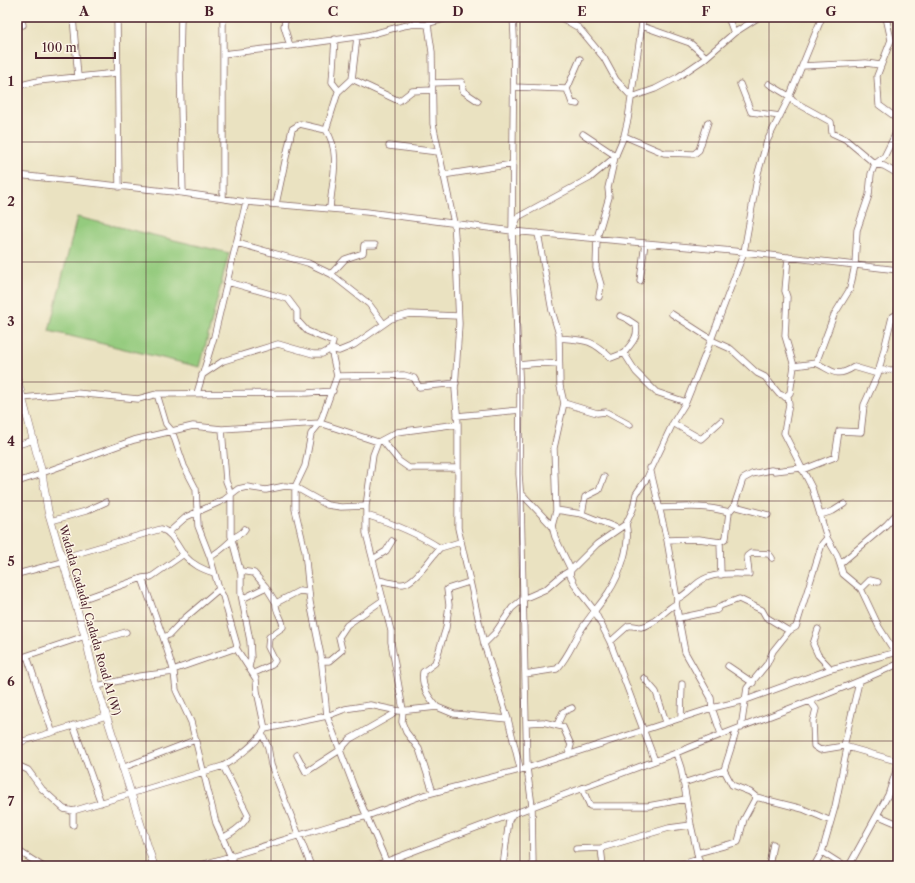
<svg xmlns="http://www.w3.org/2000/svg" width="915" height="883" viewBox="0 0 915 883" font-family="'Libre Caslon Text',serif">
	<style>
		.green { fill: #94cb7e; stroke: #6f7554 }
		.lines { fill: none; stroke-linecap: round; stroke-linejoin: round }
		.minor-casing { stroke: #826360; stroke-width: 7 }
		.major-casing { stroke: #826360; stroke-width: 8 }
		.minor { stroke: #fff; stroke-width: 5.5 }
		.major { stroke: #fff; stroke-width: 7 }
		.grid { fill: none; stroke: #4a1f2b; stroke-width: 1; stroke-opacity: 0.55 }
		.labels { text-anchor: middle; stroke-width: 3; stroke-linejoin: round; paint-order: stroke }
		.street-label { font-size: 11px; fill: #4a1f2b; stroke: #fcf5e5 }
		.neatline { fill: none; stroke: #4a1f2b; stroke-width: 1.5 }
		.grid-label { font-size: 13px; text-anchor: middle; font-weight: bold; fill: #4a1f2b }
	</style>
	<rect width="100%" height="100%" fill="#fcf5e5"/>
	<filter id="ink" filterUnits="userSpaceOnUse"><feTurbulence type="fractalNoise" baseFrequency=".025" numOctaves="2"/><feDisplacementMap in="SourceGraphic" scale="8" xChannelSelector="R" yChannelSelector="G"/><feConvolveMatrix kernelMatrix="1 2 1 2 8 2 1 2 1" color-interpolation-filters="sRGB"/></filter>
	<filter id="wash" filterUnits="userSpaceOnUse"><feTurbulence type="fractalNoise" baseFrequency=".012" numOctaves="4" result="noise"/><feDisplacementMap in="SourceGraphic" scale="16" xChannelSelector="R" yChannelSelector="G"/><feGaussianBlur stdDeviation="0.9" result="paint"/><feColorMatrix in="noise" values="0 0 0 0 0 0 0 0 0 0 0 0 0 0 0 0 0 1.4 0 .05"/><feComposite in="paint" operator="in"/></filter>
	<g filter="url(#wash)">
		<rect width="100%" height="100%" fill="#eae2c1"/>
		<!-- green -->
		<path class="green" d="M 77,217 L 229,253 L 200,367 L 49,331 Z"/>
	</g>
	<g filter="url(#ink)">
		<g class="lines">
			<defs>
				<path id="minor" d="M 21,17 L 23,25
					M 73,17 L 78,77
					M 117,17 L 119,187
					M 181,17 L 180,64 L 183,193
					M 286,17 L 284,26 L 290,46
					M 414,17 L 419,24
					M 451,17 L 429,23 L 428,25 L 432,52 L 433,124 L 454,223 L 456,252 L 459,324 L 455,389 L 458,424 L 458,528 L 484,644 L 508,719 L 520,768
					M 513,17 L 514,36 L 512,231 L 520,392 L 519,474 L 521,501 L 527,768 L 532,806 L 533,866
					M 560,17 L 579,28 L 604,58 L 616,80 L 632,97
					M 728,17 L 734,33
					M 886,17 L 891,40 L 877,76 L 879,105 L 898,119
					M 642,26 L 690,43 L 706,57
					M 357,37 L 352,79 L 399,101 L 412,91 L 432,90
					M 335,39 L 332,82 L 339,91
					M 223,54 C 268,49 312,43 356,37 C 381,35 402,21 428,25
					M 802,66 L 866,63 L 880,65
					M 432,83 L 462,82 L 463,91 L 478,101
					M 740,84 L 751,112 L 780,116
					M 769,84 L 789,96 L 793,101 L 831,122 L 832,133 L 845,139 L 875,164 L 884,166 L 898,174
					M 17,86 L 38,81 L 117,73
					M 514,87 L 567,89 L 580,59
					M 567,89 L 572,103 L 577,104
					M 632,97 L 655,89 L 678,77 L 703,60 L 734,33 L 759,17
					M 326,130 C 342,153 331,184 330,209
					M 583,134 L 616,156
					M 624,136 L 664,153 L 694,154 L 699,150 L 708,122
					M 389,146 L 438,152
					M 17,175 L 183,193 L 246,202 L 367,212 L 512,231 L 744,252 L 898,270
					M 443,175 L 513,164
					M 223,198 L 223,17
					M 276,204 L 292,129 L 300,124 L 326,130 L 338,92 L 352,79
					M 514,227 L 518,217 L 590,178 L 615,157 L 624,136 L 628,119 L 643,17
					M 538,233 L 552,311 L 559,334 L 560,386 L 564,403 L 554,448 L 556,511 L 552,526
					M 237,243 L 308,263 L 331,274 L 369,304 L 384,324
					M 331,274 L 345,259 L 363,253 L 364,245 L 375,245
					M 640,281 L 645,243
					M 228,282 L 288,299 L 297,311 L 297,320 L 307,331 L 333,342 L 331,349 L 337,376
					M 599,297 L 601,285 L 596,268 L 597,238 L 609,197 L 608,188 L 615,157
					M 672,314 L 711,339
					M 620,316 L 627,319 L 636,325 C 639,337 631,344 624,353
					M 559,338 C 586,340 591,339 611,358 L 624,353 L 636,372 L 656,392 L 686,402
					M 711,340 L 731,349 L 757,373 L 765,377 L 779,394 L 788,397 L 789,404 L 784,433 L 812,488 L 827,538 L 837,555 L 843,574 L 861,589 L 879,627 L 898,657
					M 816,363 C 832,370 835,379 854,367 L 878,374
					M 518,365 L 539,363 L 559,364
					M 794,366 L 816,363 L 834,315 L 850,289 L 855,265 L 857,230 L 869,195 L 871,174 L 875,164 L 884,157 L 898,129
					M 878,370 L 898,370
					M 202,375 L 223,361 L 278,344 L 313,354 L 322,354 L 331,349 L 339,351 L 354,345 L 391,319 L 409,314 L 458,316
					M 197,393 L 214,337 L 246,202
					M 157,394 L 166,424 L 172,431 L 184,466 L 196,489 L 198,526 L 210,557 L 219,589 L 223,596 L 237,645 L 236,648 L 256,679 L 257,691 L 265,729
					M 785,397 L 790,393 L 794,366 L 785,336 L 787,297 L 785,291 L 788,257
					M 22,398 L 76,393 L 138,399 L 157,394 L 307,393 L 333,391
					M 564,403 L 597,413 L 606,412 L 630,425
					M 457,416 L 520,410
					M 673,423 L 701,439 L 721,421
					M 222,429 L 226,481 L 231,494 L 231,536 L 241,574 L 241,594 L 250,641 L 251,658 L 249,667
					M 382,440 L 399,461 L 409,468 L 458,468
					M 378,442 L 373,455 L 366,506 L 366,533 L 391,631 L 391,642 L 403,710 L 402,722 L 406,732 L 419,749 L 433,792
					M 17,445 L 34,440
					M 650,468 L 667,540 L 677,599 L 676,604 L 685,652 L 711,698 L 712,708 L 721,734
					M 802,470 L 835,457 L 839,431 L 861,432 L 864,405 L 878,374 L 892,317 L 897,314 L 898,309
					M 42,473 L 134,440 L 193,426 L 222,429 L 320,423 L 378,442 L 397,432 L 458,424
					M 17,482 L 42,474
					M 521,493 L 552,526 L 555,537 L 571,570 L 570,575 L 576,587 L 594,610 L 610,642 L 655,761
					M 734,506 L 768,515
					M 660,508 C 688,507 702,505 729,512
					M 556,510 L 582,514 L 617,528
					M 582,514 L 585,497 L 599,490 L 604,477
					M 366,515 C 392,523 417,533 440,548 L 460,542
					M 820,515 L 833,511 L 844,504
					M 51,521 L 86,511 L 106,502
					M 168,533 L 186,517 L 224,500 L 238,489 L 247,487 L 266,490 L 285,486 L 295,487 L 327,505 L 341,507 L 366,506
					M 667,540 L 699,539 L 720,542
					M 210,557 C 221,551 226,545 235,537 C 239,534 242,534 245,529
					M 62,558 L 161,529 C 172,532 177,546 184,555 C 193,565 202,569 214,573
					M 373,559 L 386,551 L 392,541
					M 840,564 L 886,525 L 898,512
					M 241,571 L 254,573 L 266,587 L 242,599
					M 17,574 L 63,562
					M 721,575 L 720,542 L 726,538 L 729,512 L 734,506 L 743,479 L 752,474 L 771,470 L 775,471 L 801,468
					M 142,578 L 163,637 L 174,672 L 176,690 L 191,722 L 216,823 L 235,866
					M 378,580 C 385,581 395,585 403,584 C 415,583 431,557 440,548
					M 266,587 L 276,603
					M 861,589 L 870,580 L 878,582
					M 677,599 C 686,595 691,588 699,582 C 712,572 733,574 749,574 L 747,556 L 751,553 L 769,554 L 772,558
					M 75,602 L 142,578 L 151,577 L 184,554
					M 679,618 L 717,610 L 720,606 L 739,599 L 762,610 L 766,617 L 789,631
					M 818,629 L 813,644 L 818,655 L 831,669
					M 163,637 L 169,635 L 185,618 L 219,589
					M 610,642 L 628,626 C 633,625 637,627 641,627 C 655,625 664,610 676,604
					M 87,644 L 126,632
					M 484,644 L 495,633 L 512,608 L 523,599 L 546,589 L 561,576 L 571,570 L 597,544 L 626,524
					M 27,656 L 52,731
					M 17,659 L 85,636
					M 321,661 L 329,661 L 342,650 L 339,637 L 347,625 L 383,600
					M 728,666 L 753,683
					M 173,670 L 236,648
					M 254,673 L 272,665 L 275,661 L 268,647 L 269,637 L 283,627 C 283,618 275,612 276,603 L 299,591 L 309,592
					M 525,674 L 557,669 C 568,657 573,643 581,630 C 589,617 599,606 608,593 C 620,575 631,545 626,524 L 633,509 L 636,494 L 647,478 L 673,423 L 686,402 L 711,340 L 744,252 L 758,173 L 767,141 L 788,100 L 822,17
					M 644,678 L 656,692 L 666,722
					M 97,686 L 140,676 L 174,672
					M 810,701 L 816,709 L 813,721 L 814,746 L 820,750 L 844,746 L 893,760 L 898,759
					M 437,707 C 428,696 421,687 423,672 L 435,663 L 446,628 L 449,605 L 447,589 L 469,582
					M 681,718 L 682,684
					M 526,723 L 543,722 L 563,727 L 571,745 L 568,755
					M 73,725 L 101,803
					M 557,725 L 563,712 L 572,708
					M 741,728 L 747,688 L 767,664 L 773,651 L 789,631 L 796,627 L 822,544 L 827,538
					M 262,734 L 268,747 L 271,765 L 311,866
					M 17,743 L 106,716
					M 844,746 L 859,682
					M 676,753 L 681,768 L 691,825 L 700,866
					M 297,755 L 306,772 L 340,750 L 350,739 L 392,715 L 394,710
					M 17,765 L 28,770 L 42,789 L 64,809 L 73,811
					M 122,768 L 195,740
					M 724,770 L 732,785 L 750,792 L 756,797 L 803,809 L 831,821
					M 683,783 L 724,770 L 737,729
					M 582,788 L 590,806 L 648,806 L 686,799
					M 877,815 L 898,824
					M 73,825 L 73,811 L 223,766 C 238,757 256,744 265,729 L 327,716 L 345,709 L 370,705 L 399,711 L 437,707 L 454,714 L 508,719
					M 222,838 C 232,833 244,825 248,815 L 223,766
					M 601,848 L 603,866
					M 576,849 L 601,848 L 669,828 L 691,825
					M 17,850 L 42,866
					M 822,852 L 844,866
					M 697,853 L 738,842 L 744,819 L 756,797
					M 386,861 L 354,787 L 327,716 L 321,656 L 310,602 L 305,551 L 295,509 L 295,487 L 305,466 L 311,434 L 320,423 L 337,376 L 404,375 L 414,378 L 419,387 L 456,383
					M 198,866 L 333,825 L 367,816 L 424,795 L 527,768 L 712,708 L 746,700 L 831,669 L 898,652
					M 374,866 L 676,753 C 749,722 825,698 898,664
					M 503,866 L 509,820 L 512,815
					M 676,866 L 699,859
					M 769,866 L 773,844
					M 814,866 L 822,852 L 835,807 L 847,748
					M 849,866 L 888,795 L 898,765"/>
				<path id="major" d="M 17,378 L 42,473 L 48,511 L 85,636 L 97,686 L 154,866"/>
			</defs>
			<!-- minor casing -->
			<use href="#minor" class="minor-casing"/>
			<!-- major casing -->
			<use href="#major" class="major-casing"/>
			<!-- minor -->
			<use href="#minor" class="minor"/>
			<!-- major -->
			<use href="#major" class="major"/>
		</g>
	</g>
	<!-- grid -->
	<path class="grid" d="M 146,17 L 146,866M 271,17 L 271,866M 395,17 L 395,866M 520,17 L 520,866M 644,17 L 644,866M 769,17 L 769,866M 17,142 L 898,142M 17,262 L 898,262M 17,382 L 898,382M 17,501 L 898,501M 17,621 L 898,621M 17,741 L 898,741"/>
	<g class="labels">
		<!-- street labels -->
		<g class="street-label">
			<text transform="translate(90 620) rotate(74)" y="4">Wadada Cadada/ Cadada Road A1 (W)</text>
		</g>
	</g>
	<!-- margin -->
	<rect width="915" height="883" fill="none" stroke="#fcf5e5" stroke-width="44"/>
	<!-- scale -->
	<path d="M36 52v6h79v-6" fill="none" stroke="#4a1f2b" stroke-width="2"/>
	<text x="42" y="52" font-size="12" fill="#4a1f2b" stroke="#fcf5e5" stroke-width="3" paint-order="stroke">100 m</text>
	<rect x="22" y="22" width="871" height="839" class="neatline"/>
	<g class="grid-label">
		<text x="84" y="16">A</text>
		<text x="209" y="16">B</text>
		<text x="333" y="16">C</text>
		<text x="458" y="16">D</text>
		<text x="582" y="16">E</text>
		<text x="706" y="16">F</text>
		<text x="831" y="16">G</text>
		<text x="11" y="86">1</text>
		<text x="11" y="206">2</text>
		<text x="11" y="326">3</text>
		<text x="11" y="446">4</text>
		<text x="11" y="566">5</text>
		<text x="11" y="686">6</text>
		<text x="11" y="806">7</text>
	</g>
</svg>
